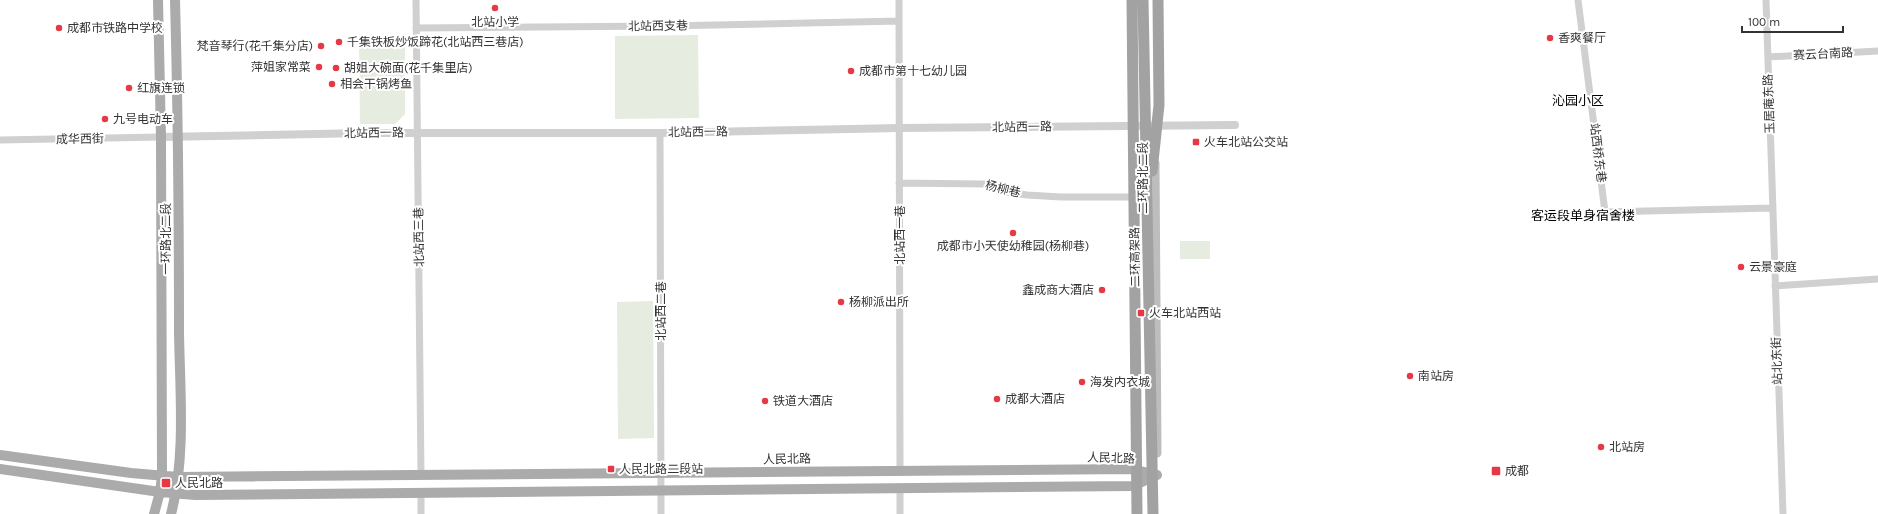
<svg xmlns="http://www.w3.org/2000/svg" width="1878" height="514" viewBox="0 0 1878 514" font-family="Karla,'Noto Sans SC',sans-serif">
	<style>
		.green { fill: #e6ecdf }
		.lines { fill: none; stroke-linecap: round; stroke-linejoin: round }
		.minor { stroke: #d0d0d0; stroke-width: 7 }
		.tertiary { stroke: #d0d0d0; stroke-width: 8 }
		.secondary { stroke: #bdbdbd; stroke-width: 9 }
		.primary { stroke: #ababab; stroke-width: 10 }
		.trunk { stroke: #a2a2a2; stroke-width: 11 }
		.poi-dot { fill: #e63946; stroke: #fff; stroke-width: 1.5 }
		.labels { text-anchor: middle; stroke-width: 4; stroke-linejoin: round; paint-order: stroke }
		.poi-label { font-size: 12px; fill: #333; stroke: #fff; text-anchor: start }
		.street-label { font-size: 12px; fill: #333; stroke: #fff }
		.neighbourhood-label { font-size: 13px; fill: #000; stroke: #fff }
	</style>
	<rect width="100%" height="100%" fill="#fff"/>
	<!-- green -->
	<path class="green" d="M 698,35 L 699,118 L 615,119 L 615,36 Z
		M 359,41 L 405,41 L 405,114 L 395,124 L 360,124 Z
		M 1180,241 L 1210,241 L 1210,259 L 1180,259 Z
		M 653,301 L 654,438 L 618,439 L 617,302 Z"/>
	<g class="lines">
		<!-- minor -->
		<path class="minor" d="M 416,0 L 421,475
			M 899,0 L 900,470
			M 1578,0 L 1605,212 L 1772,208
			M 1766,0 L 1783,514
			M 416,28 L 665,26 L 899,21
			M 1768,57 L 1878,51
			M 660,133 L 661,514
			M 0,140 L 161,137
			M 899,183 L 984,184 L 995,185 L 1007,192 L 1027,195 L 1061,197 L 1130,197
			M 1775,286 L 1878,279
			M 900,488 L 900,514
			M 421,492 L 421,514"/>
		<!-- tertiary -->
		<path class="tertiary" d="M 161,137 L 365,133 L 660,133 L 899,128 L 1235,125"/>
		<!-- secondary -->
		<path class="secondary" d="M 1155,163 L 1157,453"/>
		<!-- primary -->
		<path class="primary" d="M 0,455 L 131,473 L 178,477 L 1132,469 L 1157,475
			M 0,469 L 160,492 L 195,495 L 1133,486 L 1157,475
			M 154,514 L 160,492 L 162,476 L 161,137 L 158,0
			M 171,514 C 186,458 180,391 179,333 C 179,222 178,111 175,0"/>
		<!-- trunk -->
		<path class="trunk" d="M 1132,0 L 1137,514
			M 1143,0 L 1153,514
			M 1152,171 L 1159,105 L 1158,0"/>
	</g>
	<!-- markers -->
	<g class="poi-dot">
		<circle cx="495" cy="8" r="4"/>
		<circle cx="59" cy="28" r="4"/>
		<circle cx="1550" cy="38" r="4"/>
		<circle cx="339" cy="42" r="4"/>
		<circle cx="321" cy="46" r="4"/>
		<circle cx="319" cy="67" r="4"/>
		<circle cx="336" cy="68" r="4"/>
		<circle cx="851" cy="71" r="4"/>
		<circle cx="332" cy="84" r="4"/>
		<circle cx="129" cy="88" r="4"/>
		<circle cx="105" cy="119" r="4"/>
		<rect x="1192" y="138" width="8" height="8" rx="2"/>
		<circle cx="1013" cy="233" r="4"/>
		<circle cx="1741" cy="267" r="4"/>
		<circle cx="1102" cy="290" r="4"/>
		<circle cx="841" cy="302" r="4"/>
		<rect x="1137" y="309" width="8" height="8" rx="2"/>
		<circle cx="1410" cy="376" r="4"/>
		<circle cx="1082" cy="382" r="4"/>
		<circle cx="997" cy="399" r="4"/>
		<circle cx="765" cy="401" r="4"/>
		<circle cx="1601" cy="447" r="4"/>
		<rect x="607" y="465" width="8" height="8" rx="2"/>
		<rect x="1491" y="466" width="10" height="10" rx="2"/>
		<rect x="161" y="478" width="10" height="10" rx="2"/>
	</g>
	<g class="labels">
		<!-- poi labels -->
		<g class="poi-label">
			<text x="495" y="26" text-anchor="middle">北站小学</text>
			<text x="67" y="32">成都市铁路中学校</text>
			<text x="1558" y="42">香爽餐厅</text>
			<text x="347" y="46">千集铁板炒饭蹄花(北站西三巷店)</text>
			<text x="313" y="50" text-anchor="end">梵音琴行(花千集分店)</text>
			<text x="311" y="71" text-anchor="end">萍姐家常菜</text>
			<text x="344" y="72">胡姐大碗面(花千集里店)</text>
			<text x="859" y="75">成都市第十七幼儿园</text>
			<text x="340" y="88">相会干锅烤鱼</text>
			<text x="137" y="92">红旗连锁</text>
			<text x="113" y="123">九号电动车</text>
			<text x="1204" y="146">火车北站公交站</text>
			<text x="1013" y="250" text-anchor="middle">成都市小天使幼稚园(杨柳巷)</text>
			<text x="1749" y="271">云景豪庭</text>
			<text x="1094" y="294" text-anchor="end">鑫成商大酒店</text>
			<text x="849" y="306">杨柳派出所</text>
			<text x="1149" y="317">火车北站西站</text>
			<text x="1418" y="380">南站房</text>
			<text x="1090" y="386">海发内衣城</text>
			<text x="1005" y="403">成都大酒店</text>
			<text x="773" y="405">铁道大酒店</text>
			<text x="1609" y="451">北站房</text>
			<text x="619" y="473">人民北路二段站</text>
			<text x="1505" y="475">成都</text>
			<text x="175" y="487">人民北路</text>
		</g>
		<!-- street labels -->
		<g class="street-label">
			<text transform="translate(658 26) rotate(-1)" y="4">北站西支巷</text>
			<text transform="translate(1823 54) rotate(-3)" y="4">赛云台南路</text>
			<text transform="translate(1769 104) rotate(-92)" y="4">玉居庵东路</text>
			<text transform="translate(1022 127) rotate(-1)" y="4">北站西一路</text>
			<text transform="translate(698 132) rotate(-1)" y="4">北站西一路</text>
			<text transform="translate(374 133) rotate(-1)" y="4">北站西一路</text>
			<text transform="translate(80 139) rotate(-1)" y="4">成华西街</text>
			<text transform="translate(1598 153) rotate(83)" y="4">站西桥东巷</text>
			<text transform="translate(1143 178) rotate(-90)" y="4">二环路北二段</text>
			<text transform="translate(1003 189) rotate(14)" y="4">杨柳巷</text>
			<text transform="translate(900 235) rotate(-90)" y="4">北站西一巷</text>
			<text transform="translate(419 237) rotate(-91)" y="4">北站西三巷</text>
			<text transform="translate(166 239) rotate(-90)" y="4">一环路北二段</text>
			<text transform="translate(1135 257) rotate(-91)" y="4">二环高架路</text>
			<text transform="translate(661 311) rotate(-90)" y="4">北站西二巷</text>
			<text transform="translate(1777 361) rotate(-92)" y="4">站北东街</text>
			<text transform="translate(1111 458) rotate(2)" y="4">人民北路</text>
			<text transform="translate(787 459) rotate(-1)" y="4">人民北路</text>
		</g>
		<!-- neighbourhood labels -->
		<g class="neighbourhood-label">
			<text x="1578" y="105">沁园小区</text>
			<text x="1583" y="220">客运段单身宿舍楼</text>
		</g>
	</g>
	<!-- scale -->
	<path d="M1742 26v6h101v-6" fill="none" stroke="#333333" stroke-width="2"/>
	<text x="1748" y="26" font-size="12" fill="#333333" stroke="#ffffff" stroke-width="3" paint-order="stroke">100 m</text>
</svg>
